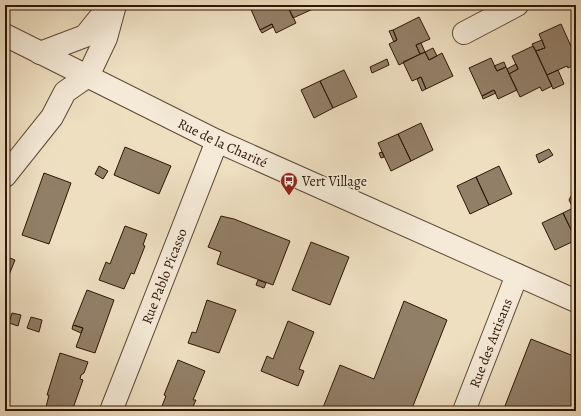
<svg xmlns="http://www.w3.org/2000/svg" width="581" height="416" viewBox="0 0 581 416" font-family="Alegreya,serif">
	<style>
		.building { fill: #927f68; stroke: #2e1607 }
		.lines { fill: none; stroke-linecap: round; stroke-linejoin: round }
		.minor-casing { stroke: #5e4836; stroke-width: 24 }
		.tertiary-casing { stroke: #5e4836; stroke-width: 24 }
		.path { stroke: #2e1607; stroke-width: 2.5; stroke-dasharray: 3 2; stroke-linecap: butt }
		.minor { stroke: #f4ead7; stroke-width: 22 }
		.tertiary { stroke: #f4ead7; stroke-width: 22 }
		.labels { text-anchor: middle; stroke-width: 3.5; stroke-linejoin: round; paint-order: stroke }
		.street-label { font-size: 14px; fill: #2e1607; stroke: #f4ead7 }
		.poi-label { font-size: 14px; fill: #2e1607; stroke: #f4ead7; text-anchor: start }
	</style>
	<rect width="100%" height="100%" fill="#eedfc1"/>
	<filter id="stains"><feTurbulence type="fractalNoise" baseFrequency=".005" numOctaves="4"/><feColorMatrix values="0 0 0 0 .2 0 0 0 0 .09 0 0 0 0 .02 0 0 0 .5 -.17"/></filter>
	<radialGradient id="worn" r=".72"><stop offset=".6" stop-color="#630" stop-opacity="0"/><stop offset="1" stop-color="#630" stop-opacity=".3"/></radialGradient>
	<!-- building -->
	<path class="building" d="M 249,5 L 287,5 L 296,23 L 276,33 L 272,24 L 260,30 Z
		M 287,5 L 310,5 L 313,9 L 293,18 Z
		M 419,17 L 430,39 L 416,45 L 420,54 L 399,65 L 389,44 L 397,40 L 393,30 Z
		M 272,24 L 273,27 L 262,33 L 260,30 Z
		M 561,24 L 575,55 L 576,64 L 568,68 L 567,66 L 547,75 L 536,51 L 545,48 L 539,34 Z
		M 393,30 L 397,40 L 394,42 L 389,31 Z
		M 542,40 L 545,48 L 536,51 L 532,44 Z
		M 421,43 L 425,52 L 420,54 L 416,45 Z
		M 533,46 L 552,86 L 542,91 L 540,87 L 520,97 L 509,74 L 518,69 L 512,56 Z
		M 433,48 L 437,56 L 429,60 L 425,52 Z
		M 425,52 L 429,60 L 442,53 L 453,76 L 426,89 L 421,77 L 412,81 L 403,62 Z
		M 491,58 L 497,71 L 506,67 L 517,90 L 498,99 L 494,90 L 482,96 L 469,68 Z
		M 387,59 L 389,65 L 372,73 L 370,67 Z
		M 504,62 L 506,67 L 497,71 L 494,66 Z
		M 516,64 L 518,69 L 509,74 L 507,69 Z
		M 344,70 L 357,97 L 333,108 L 320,81 Z
		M 558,70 L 564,84 L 553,89 L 547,75 Z
		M 421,77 L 426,89 L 422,91 L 417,79 Z
		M 320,81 L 333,108 L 314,118 L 301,90 Z
		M 494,90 L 496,93 L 483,99 L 482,96 Z
		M 421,123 L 433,150 L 411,161 L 398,134 Z
		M 398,134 L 411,161 L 391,171 L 378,143 Z
		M 125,147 L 171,166 L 159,194 L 114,175 Z
		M 549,149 L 553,155 L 539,163 L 536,155 Z
		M 382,152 L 384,157 L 381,158 L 379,153 Z
		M 99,166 L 108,171 L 103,179 L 95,174 Z
		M 499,166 L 512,194 L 489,205 L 476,177 Z
		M 44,173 L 71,183 L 49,244 L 22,235 Z
		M 476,177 L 489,205 L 470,214 L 457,186 Z
		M 576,193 L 576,240 L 563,213 L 573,208 L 569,200 L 571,196 Z
		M 563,213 L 576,240 L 555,250 L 542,223 Z
		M 221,216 L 234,219 L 290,241 L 273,285 L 217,264 L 221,252 L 208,247 Z
		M 125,226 L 147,234 L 143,245 L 145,246 L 134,274 L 131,273 L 124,289 L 99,280 L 106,262 L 110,264 Z
		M 311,242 L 349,257 L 330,305 L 292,290 Z
		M 5,256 L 15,260 L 7,280 L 5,280 Z
		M 258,280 L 266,283 L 264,288 L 256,285 Z
		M 87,290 L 114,300 L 95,353 L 76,347 L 83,328 L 73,325 Z
		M 207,300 L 236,310 L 219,353 L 188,343 L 192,332 L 196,333 Z
		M 404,301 L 447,320 L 411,411 L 322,410 L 340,365 L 374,379 Z
		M 12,313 L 21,315 L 18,326 L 9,323 Z
		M 31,317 L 42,320 L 39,332 L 27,328 Z
		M 288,321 L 314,332 L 299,369 L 304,371 L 298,386 L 261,371 L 267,356 L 273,359 Z
		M 73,325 L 83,328 L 81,333 L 72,329 Z
		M 531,339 L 576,357 L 576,411 L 503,411 Z
		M 60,353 L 88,362 L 84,373 L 81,375 L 80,379 L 83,380 L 72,411 L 58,411 L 46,407 L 49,395 L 47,395 Z
		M 178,360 L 205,371 L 193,400 L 196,400 L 191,411 L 160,411 L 166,396 L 164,395 Z"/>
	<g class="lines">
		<defs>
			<g id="minor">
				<path d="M 464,33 L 517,5"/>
				<path d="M 40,53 L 85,36 L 110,5"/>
				<path d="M 5,176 L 52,117 L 65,92 L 88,76 L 106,38 L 115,5"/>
				<path id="s1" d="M 111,411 L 217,141"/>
				<path id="s2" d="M 464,411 L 517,275"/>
			</g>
			<g id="tertiary">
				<path id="s3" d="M 5,35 L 217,141 L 576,301"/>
			</g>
		</defs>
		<!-- minor casing -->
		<use href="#minor" class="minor-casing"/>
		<!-- tertiary casing -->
		<use href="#tertiary" class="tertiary-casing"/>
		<!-- path -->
		<path class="path" d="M 576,5 L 576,6"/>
		<!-- minor -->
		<use href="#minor" class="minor"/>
		<!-- tertiary -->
		<use href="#tertiary" class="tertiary"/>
	</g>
	<!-- icons -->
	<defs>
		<symbol id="bus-pin" viewBox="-11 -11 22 30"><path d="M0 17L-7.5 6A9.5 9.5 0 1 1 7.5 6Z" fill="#8f2418" stroke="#f4ead7"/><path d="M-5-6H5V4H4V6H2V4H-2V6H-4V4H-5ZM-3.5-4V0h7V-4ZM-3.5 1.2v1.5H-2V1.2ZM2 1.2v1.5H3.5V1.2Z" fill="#fff"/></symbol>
	</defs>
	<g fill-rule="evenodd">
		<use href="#bus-pin" x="279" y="171" width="20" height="27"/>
	</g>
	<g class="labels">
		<!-- street labels -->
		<g class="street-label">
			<text dy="5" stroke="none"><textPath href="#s3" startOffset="243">Rue de la Charité</textPath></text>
			<text dy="5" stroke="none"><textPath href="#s1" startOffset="145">Rue Pablo Picasso</textPath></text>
			<text dy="5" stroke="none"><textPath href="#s2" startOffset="73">Rue des Artisans</textPath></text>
		</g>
		<!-- poi labels -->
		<g class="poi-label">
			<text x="302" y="186">Vert Village</text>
		</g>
	</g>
	<!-- margin -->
	<rect width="581" height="416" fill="none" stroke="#eedfc1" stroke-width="20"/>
	<rect x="6" y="6" width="569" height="404" fill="none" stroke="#2e1607" stroke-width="2"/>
	<rect x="10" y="10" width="561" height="396" fill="none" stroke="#2e1607"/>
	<rect width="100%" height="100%" filter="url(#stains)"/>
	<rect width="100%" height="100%" fill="url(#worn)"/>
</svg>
